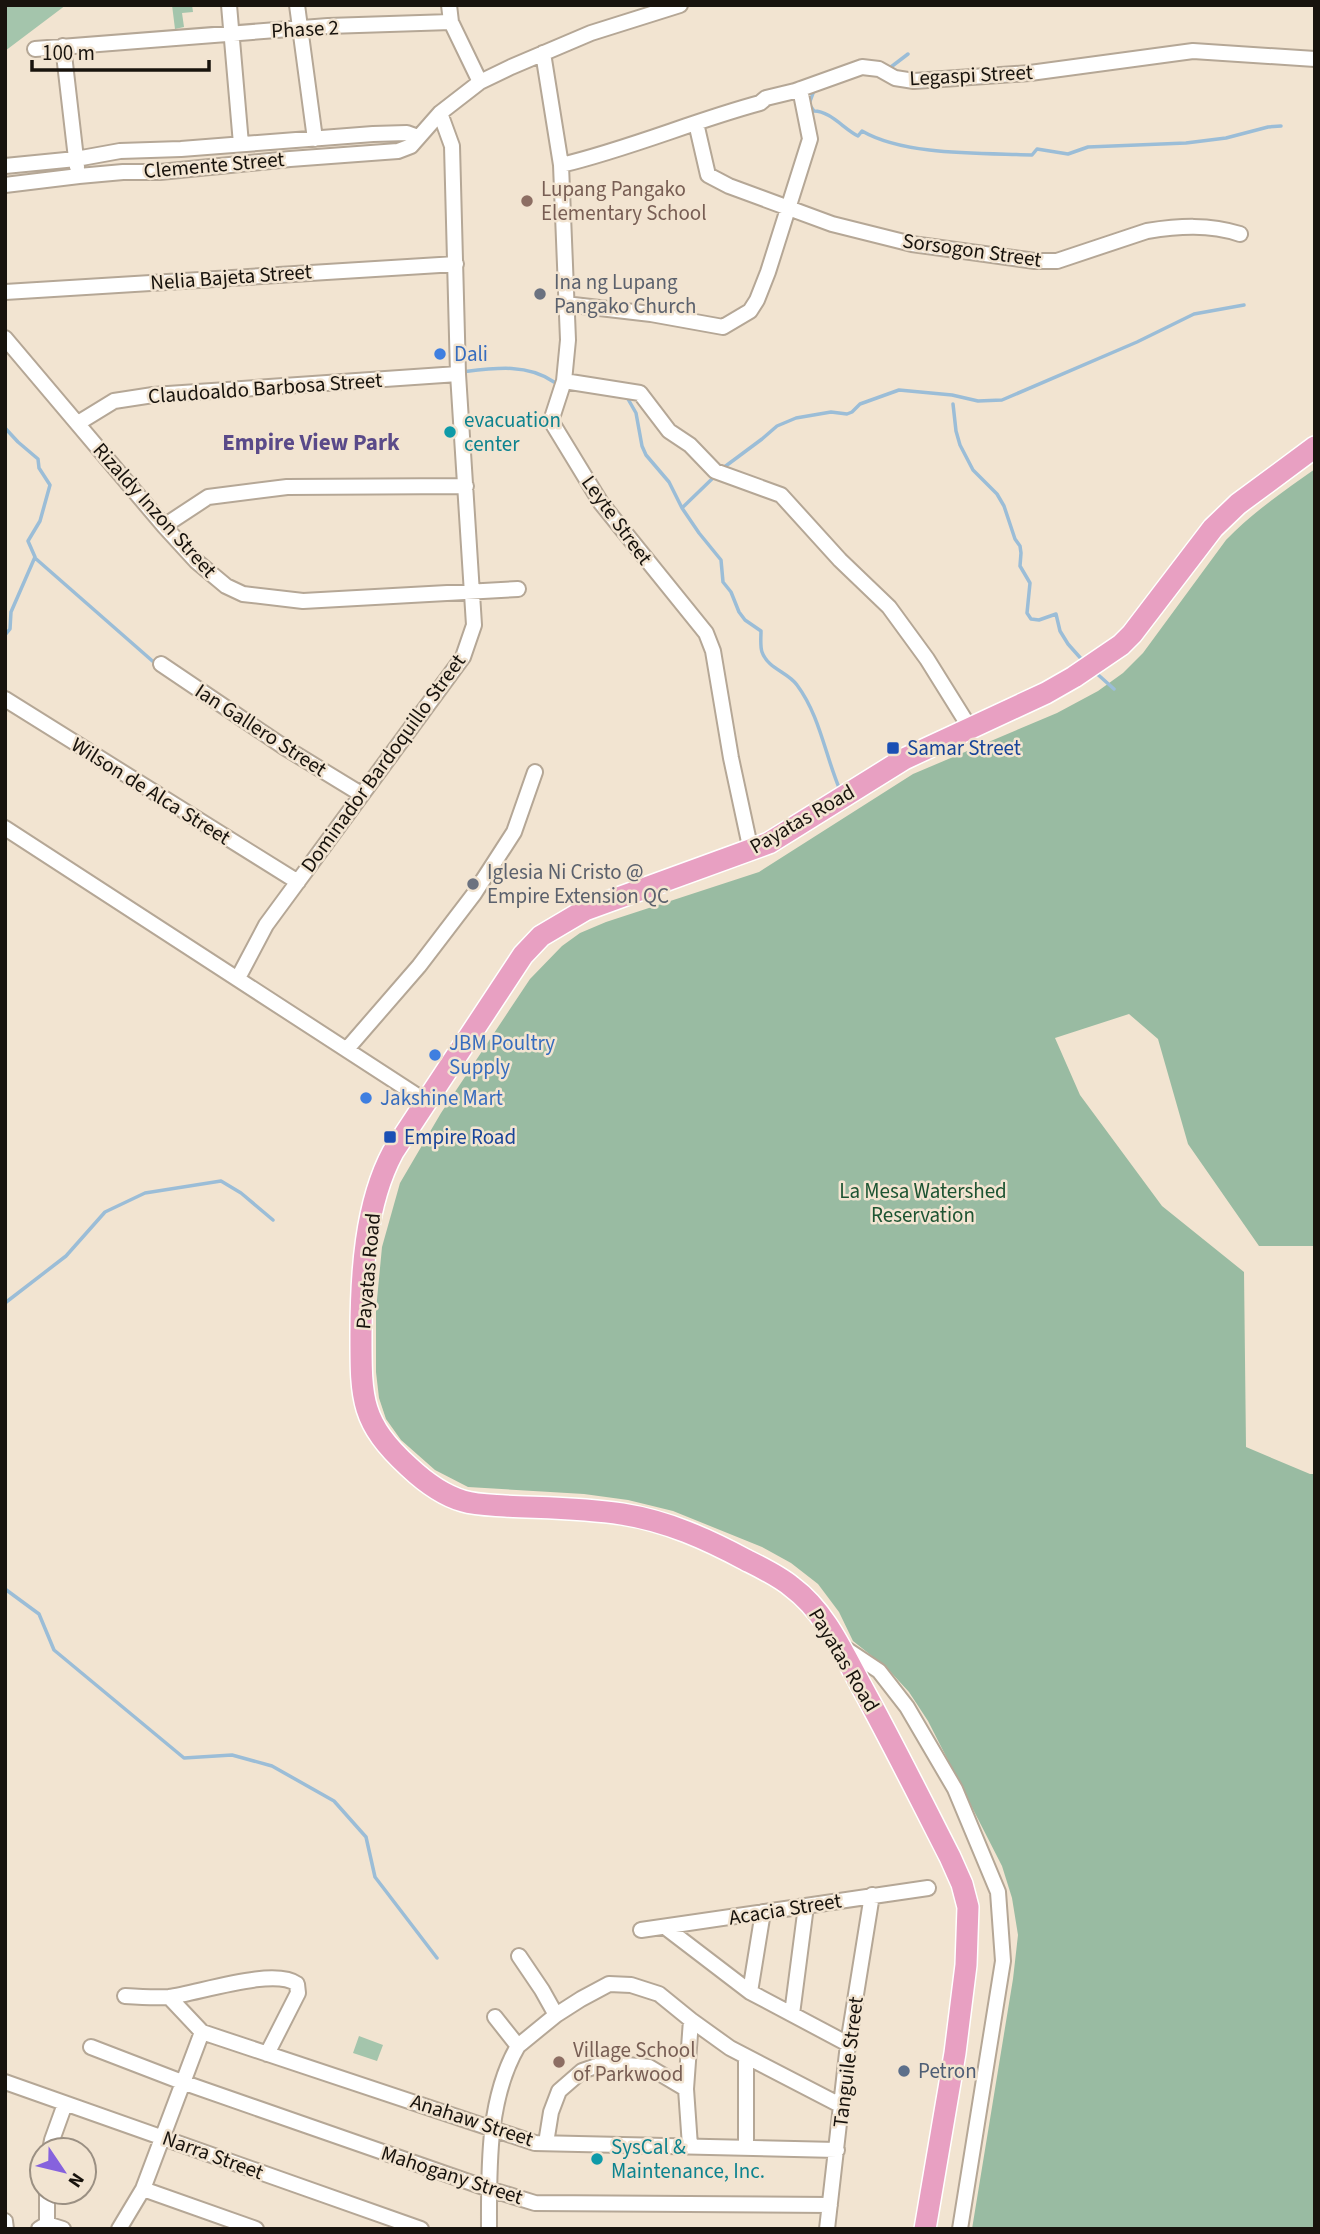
<svg xmlns="http://www.w3.org/2000/svg" width="1320" height="2234" viewBox="0 0 1320 2234" font-family="'Source Sans 3',sans-serif">
	<style>
		.green { fill: #a4c5ac }
		.forest { fill: #99bba2 }
		.lines { fill: none; stroke-linecap: round; stroke-linejoin: round }
		.stream { stroke: #9bbdd7; stroke-width: 3.5 }
		.minor-casing { stroke: #b5a796; stroke-width: 18 }
		.primary-casing { stroke: #fff; stroke-width: 24 }
		.minor { stroke: #fff; stroke-width: 14 }
		.primary { stroke: #e8a0c2; stroke-width: 21 }
		.education-dot { fill: #8d6e63; stroke: #f2e4d1; stroke-width: 2.5 }
		.worship-dot { fill: #6b7280; stroke: #f2e4d1; stroke-width: 2.5 }
		.shop-dot { fill: #3f7fe0; stroke: #f2e4d1; stroke-width: 2.5 }
		.culture-dot { fill: #0f9aa8; stroke: #f2e4d1; stroke-width: 2.5 }
		.transit-dot { fill: #1a4fb4; stroke: #f2e4d1; stroke-width: 2.5 }
		.service-dot { fill: #5c6f8a; stroke: #f2e4d1; stroke-width: 2.5 }
		.labels { text-anchor: middle; stroke-width: 5; stroke-linejoin: round; paint-order: stroke }
		.street-label { font-size: 21px; fill: #18130d; stroke: #f2e4d1 }
		.education-label { font-size: 21px; fill: #785e54; stroke: #f2e4d1; text-anchor: start }
		.worship-label { font-size: 21px; fill: #5b616d; stroke: #f2e4d1; text-anchor: start }
		.shop-label { font-size: 21px; fill: #366cbe; stroke: #f2e4d1; text-anchor: start }
		.culture-label { font-size: 21px; fill: #0d838f; stroke: #f2e4d1; text-anchor: start }
		.transit-label { font-size: 21px; fill: #164399; stroke: #f2e4d1; text-anchor: start }
		.park-label { font-size: 21px; fill: #1d5432; stroke: #f2e4d1 }
		.service-label { font-size: 21px; fill: #4e5e75; stroke: #f2e4d1; text-anchor: start }
		.neighbourhood-label { font-size: 23px; font-weight: bold; fill: #5a4a89; stroke: #f2e4d1 }
	</style>
	<rect width="100%" height="100%" fill="#f2e4d1"/>
	<!-- green -->
	<path class="green" d="M 5,5 L 66,5 L 5,51 Z
		M 172,5 L 192,5 L 193,12 L 182,13 L 184,27 L 175,29 Z
		M 359,2036 L 383,2045 L 377,2061 L 353,2053 Z"/>
	<!-- forest -->
	<path class="forest" d="M 1315,469 L 1315,1246 L 1259,1246 L 1188,1144 L 1158,1039 L 1129,1014 L 1055,1038 L 1080,1095 L 1162,1206 L 1244,1272 L 1246,1447 L 1310,1474 L 1315,1474 L 1315,2229 L 972,2229 L 1013,1979 L 1018,1935 L 1012,1898 L 1002,1866 L 928,1721 L 909,1692 L 887,1668 L 853,1641 L 839,1612 L 818,1584 L 791,1563 L 762,1547 L 673,1511 L 628,1500 L 584,1494 L 468,1487 L 435,1470 L 401,1440 L 386,1419 L 379,1398 L 376,1372 L 376,1310 L 382,1247 L 400,1183 L 441,1113 L 530,979 L 562,946 L 580,933 L 606,922 L 759,872 L 913,774 L 1057,713 L 1098,691 L 1123,673 L 1143,653 L 1226,540 C 1253,512 1284,491 1315,469 Z"/>
	<g class="lines">
		<!-- stream -->
		<path class="stream" d="M 887,70 L 908,54
			M 815,88 L 809,104 L 814,111 C 830,111 844,129 858,136 L 862,131 C 905,156 982,153 1032,155 L 1037,149 L 1068,154 L 1088,147 L 1186,143 L 1226,138 L 1268,127 L 1281,126
			M 462,372 C 494,368 527,363 554,382
			M 623,396 L 628,399 L 636,413 L 642,446 L 646,455 L 669,482 L 682,508 L 699,533 L 721,560 L 723,582 L 731,592 L 739,612 L 745,620 L 761,631 C 761,637 760,646 762,652 C 768,669 788,672 797,685 C 820,716 825,755 840,790
			M 953,404 L 956,431 L 960,445 L 973,470 L 997,494 L 1004,506 L 1015,539 L 1020,546 L 1021,553 L 1020,566 L 1030,583 L 1027,613 L 1031,619 L 1039,620 L 1056,614 L 1060,631 L 1068,644 L 1084,662
			M 5,428 L 18,442 L 38,459 L 39,468 L 50,485 L 40,521 L 28,541 L 35,557 L 11,612 L 10,629 L 5,635
			M 723,468 L 762,439 L 777,426 L 796,418 L 831,412 L 847,414 L 852,412 L 860,404 L 899,390 L 952,395 L 978,401 L 1002,400 L 1137,342 L 1194,314 L 1244,305
			M 683,507 L 714,477
			M 35,558 L 157,665
			M 1095,672 L 1114,689
			M 5,1303 L 66,1256 L 105,1212 L 145,1193 L 221,1181 L 241,1193 L 273,1220
			M 5,1589 L 39,1614 L 54,1650 L 184,1758 L 232,1755 L 272,1766 L 334,1801 L 366,1837 L 375,1877 L 437,1958"/>
		<defs>
			<path id="minor" d="M 229,5 L 241,144
				M 297,5 L 315,139
				M 449,5 L 451,22 L 480,82
				M 63,46 L 77,167
				M 35,49 L 328,26 L 451,22
				M 543,53 L 561,165 L 568,340 L 564,381 L 551,421 L 601,503 L 706,633 L 713,651 L 731,758 L 751,851
				M 696,123 L 708,175 L 729,186 L 832,224 L 912,244 L 1035,261 L 1057,261 L 1147,231 C 1179,226 1209,224 1240,234
				M 561,165 C 629,149 693,121 760,103 L 766,98 L 795,91 L 862,67 L 879,69 L 895,78 L 914,81 L 1030,73 L 1193,51 L 1315,59
				M 5,166 L 76,159 L 120,151 L 181,149 L 373,134 L 407,133 L 418,137
				M 5,185 L 79,176 L 123,172 L 160,172 L 290,159 L 398,151 L 411,146 L 440,113 L 480,82 L 511,67 L 591,33 L 680,5
				M 5,292 L 456,264
				M 565,304 L 651,314 L 723,327 L 750,311 L 757,300 L 768,272 L 810,139 L 800,89
				M 5,338 L 164,526 L 196,561 L 226,586 L 243,594 L 303,601 L 518,589
				M 564,381 L 640,393 L 669,431 L 690,445 L 715,471 L 781,495 L 840,560 L 889,607 L 927,659 L 970,728
				M 79,425 L 83,420 L 114,401 L 153,395 L 458,374
				M 164,526 L 208,497 L 287,487 L 466,486
				M 161,664 L 284,747 L 361,794
				M 5,699 L 298,882
				M 5,828 L 427,1102
				M 238,978 L 266,925 L 463,657 L 474,625 L 458,374 L 452,146 L 440,113
				M 347,1049 L 419,966 L 474,894 L 514,832 L 535,772
				M 843,1647 L 879,1671 L 907,1707 L 955,1789 L 998,1892 L 1003,1961 L 960,2229
				M 665,1927 L 750,1992 L 848,2044
				M 641,1930 L 928,1888
				M 519,1956 L 542,1990 L 556,2015
				M 750,1992 L 763,1912
				M 125,1996 C 139,1997 155,1998 169,1997 C 199,1993 274,1967 297,1984 L 298,1993 L 267,2054
				M 169,1997 L 202,2032 L 535,2143 L 837,2150
				M 792,2014 L 806,1906
				M 518,2046 L 556,2015 L 581,1999 L 609,1984 L 631,1985 L 659,1994 L 691,2020 L 730,2048 L 840,2105
				M 91,2047 L 182,2082 L 489,2189 L 535,2203 L 830,2205
				M 746,2057 L 746,2146
				M 5,2082 L 421,2229
				M 546,2143 L 551,2112 L 559,2091 L 582,2071 L 605,2063 L 649,2067 L 686,2089
				M 690,2146 L 686,2089 L 691,2020
				M 50,2150 L 52,2140 L 65,2104
				M 143,2189 L 256,2229
				M 5,2221 L 6,2229
				M 47,2224 L 47,2192
				M 39,2229 L 47,2224 L 63,2229
				M 119,2229 L 143,2189 L 202,2032
				M 489,2229 C 489,2168 487,2099 518,2046 L 495,2017
				M 827,2229 L 848,2044 L 872,1895"/>
			<path id="primary" d="M 925,2229 L 955,2053 L 966,1965 L 968,1907 L 962,1884 L 950,1857 C 922,1802 894,1746 864,1691 C 844,1655 826,1612 792,1587 C 779,1576 762,1568 746,1560 C 707,1539 667,1521 622,1514 C 583,1508 544,1508 505,1506 C 491,1505 476,1505 463,1501 C 442,1495 425,1482 409,1467 C 360,1422 361,1398 361,1334 C 361,1275 365,1204 393,1152 L 523,955 L 541,936 L 585,910 L 769,843 L 904,759 L 1046,693 L 1074,677 L 1121,645 L 1132,634 L 1213,528 L 1238,504 L 1315,447"/>
		</defs>
		<!-- minor casing -->
		<use href="#minor" class="minor-casing"/>
		<!-- primary casing -->
		<use href="#primary" class="primary-casing"/>
		<!-- minor -->
		<use href="#minor" class="minor"/>
		<!-- primary -->
		<use href="#primary" class="primary"/>
	</g>
	<!-- markers -->
	<g class="education-dot">
		<circle cx="527" cy="201" r="7"/>
		<circle cx="559" cy="2062" r="7"/>
	</g>
	<g class="worship-dot">
		<circle cx="540" cy="294" r="7"/>
		<circle cx="473" cy="884" r="7"/>
	</g>
	<g class="shop-dot">
		<circle cx="440" cy="354" r="7"/>
		<circle cx="435" cy="1055" r="7"/>
		<circle cx="366" cy="1098" r="7"/>
	</g>
	<g class="culture-dot">
		<circle cx="450" cy="432" r="7"/>
		<circle cx="597" cy="2159" r="7"/>
	</g>
	<g class="transit-dot">
		<rect x="886" y="741" width="14" height="14" rx="3.5"/>
		<rect x="383" y="1130" width="14" height="14" rx="3.5"/>
	</g>
	<circle class="service-dot" cx="904" cy="2071" r="7"/>
	<g class="labels">
		<!-- street labels -->
		<g class="street-label">
			<text transform="translate(305 29) rotate(-3)" y="7">Phase 2</text>
			<text transform="translate(971 75) rotate(-3)" y="7">Legaspi Street</text>
			<text transform="translate(214 165) rotate(-5)" y="7">Clemente Street</text>
			<text transform="translate(972 250) rotate(8)" y="7">Sorsogon Street</text>
			<text transform="translate(231 277) rotate(-4)" y="7">Nelia Bajeta Street</text>
			<text transform="translate(265 388) rotate(-4)" y="7">Claudoaldo Barbosa Street</text>
			<text transform="translate(155 510) rotate(48)" y="7">Rizaldy Inzon Street</text>
			<text transform="translate(617 520) rotate(54)" y="7">Leyte Street</text>
			<text transform="translate(261 730) rotate(33)" y="7">Ian Gallero Street</text>
			<text transform="translate(383 763) rotate(-54)" y="7">Dominador Bardoquillo Street</text>
			<text transform="translate(151 791) rotate(32)" y="7">Wilson de Alca Street</text>
			<text transform="translate(802 819) rotate(-30)" y="7">Payatas Road</text>
			<text transform="translate(368 1271) rotate(-85)" y="7">Payatas Road</text>
			<text transform="translate(844 1660) rotate(59)" y="7">Payatas Road</text>
			<text transform="translate(785 1909) rotate(-9)" y="7">Acacia Street</text>
			<text transform="translate(848 2062) rotate(-83)" y="7">Tanguile Street</text>
			<text transform="translate(472 2120) rotate(18)" y="7">Anahaw Street</text>
			<text transform="translate(213 2155) rotate(20)" y="7">Narra Street</text>
			<text transform="translate(452 2175) rotate(18)" y="7">Mahogany Street</text>
		</g>
		<!-- education labels -->
		<g class="education-label">
			<text x="541" y="196">Lupang Pangako<tspan x="541" dy="24">Elementary School</tspan></text>
			<text x="573" y="2057">Village School<tspan x="573" dy="24">of Parkwood</tspan></text>
		</g>
		<!-- worship labels -->
		<g class="worship-label">
			<text x="554" y="289">Ina ng Lupang<tspan x="554" dy="24">Pangako Church</tspan></text>
			<text x="487" y="879">Iglesia Ni Cristo @<tspan x="487" dy="24">Empire Extension QC</tspan></text>
		</g>
		<!-- shop labels -->
		<g class="shop-label">
			<text x="454" y="361">Dali</text>
			<text x="449" y="1050">JBM Poultry<tspan x="449" dy="24">Supply</tspan></text>
			<text x="380" y="1105">Jakshine Mart</text>
		</g>
		<!-- culture labels -->
		<g class="culture-label">
			<text x="464" y="427">evacuation<tspan x="464" dy="24">center</tspan></text>
			<text x="611" y="2154">SysCal &amp;<tspan x="611" dy="24">Maintenance, Inc.</tspan></text>
		</g>
		<!-- transit labels -->
		<g class="transit-label">
			<text x="907" y="755">Samar Street</text>
			<text x="404" y="1144">Empire Road</text>
		</g>
		<!-- park labels -->
		<g class="park-label">
			<text x="923" y="1198">La Mesa Watershed<tspan x="923" dy="24">Reservation</tspan></text>
		</g>
		<!-- service labels -->
		<g class="service-label">
			<text x="918" y="2078">Petron</text>
		</g>
		<!-- neighbourhood labels -->
		<g class="neighbourhood-label">
			<text x="311" y="450">Empire View Park</text>
		</g>
	</g>
	<!-- border -->
	<rect width="1320" height="2234" fill="none" stroke="#18130d" stroke-width="14"/>
	<!-- north arrow -->
	<g transform="translate(63 2171) rotate(125)"><circle r="33" fill="#f2e4d1" stroke="#9b9083" stroke-width="2"/>
	<path d="M0-5L12 26L0 18L-12 26Z" fill="#8662dd"/>
	<text y="-10" font-size="19" font-weight="bold" text-anchor="middle" fill="#18130d">N</text>
	</g>
	<!-- scale -->
	<path d="M32 60v10h177v-10" fill="none" stroke="#18130d" stroke-width="3.5"/>
	<text x="42" y="60" font-size="21" fill="#18130d" stroke="#f2e4d1" stroke-width="5" paint-order="stroke">100 m</text>
</svg>
